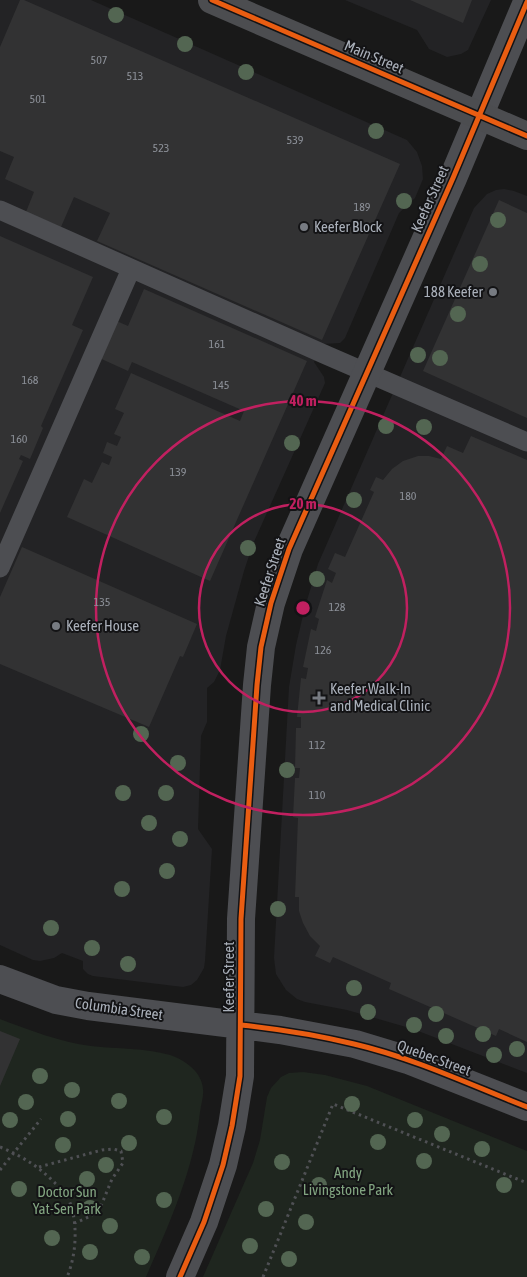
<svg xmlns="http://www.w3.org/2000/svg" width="527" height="1277" viewBox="0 0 527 1277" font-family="'Asap Condensed',sans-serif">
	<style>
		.built { fill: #232325 }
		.green { fill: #1f261f }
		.building { fill: #323233 }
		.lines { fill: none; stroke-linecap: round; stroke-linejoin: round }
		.path { stroke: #4f5054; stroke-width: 3; stroke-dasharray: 2.5 4; stroke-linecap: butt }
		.service { stroke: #4d4e52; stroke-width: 19 }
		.tertiary { stroke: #4d4e52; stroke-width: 28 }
		.secondary { stroke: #4c4d50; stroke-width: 28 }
		.cycleway-casing { stroke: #131315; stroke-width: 8 }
		.cycleway { stroke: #e95d12; stroke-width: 5 }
		.tree { fill: #536652 }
		.ring { fill: none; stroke: #c12060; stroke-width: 2.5 }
		.poi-dot { fill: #777b82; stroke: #131315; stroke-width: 2 }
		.labels { text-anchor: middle; stroke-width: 4; stroke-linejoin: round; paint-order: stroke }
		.number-label { font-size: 12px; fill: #8c9098 }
		.street-label { font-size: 15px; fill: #aab0ba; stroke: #131315 }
		.poi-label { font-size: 15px; fill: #aab0ba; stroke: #131315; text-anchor: start }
		.park-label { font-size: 15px; fill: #82a581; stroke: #131315 }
		.centre { fill: #c12060; stroke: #131315; stroke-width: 2.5 }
		.ring-label { font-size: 15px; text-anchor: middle; font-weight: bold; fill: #c12060; stroke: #131315; stroke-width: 4; stroke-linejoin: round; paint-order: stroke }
	</style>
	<rect width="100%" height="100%" fill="#191919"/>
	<!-- built -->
	<path class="built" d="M 0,0 L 91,0 L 407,140 L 417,152 L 422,166 L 423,179 L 415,198 L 399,213 L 345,338 L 340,343 L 323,344 L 314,362 L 324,377 L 325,383 L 253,544 L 244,571 L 226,636 L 220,670 L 214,682 L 207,688 L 207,722 L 201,736 L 198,829 L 212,849 L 205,961 L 204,968 L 197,980 L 191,985 L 183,987 L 93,976 L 88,974 L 83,969 L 83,961 L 62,953 L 54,958 L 40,961 L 33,960 L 0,945 Z
		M 345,0 L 491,0 L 468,50 L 461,54 L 447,57 L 429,49 L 417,30 Z
		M 504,189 L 514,191 L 527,196 L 527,1073 L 413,1029 L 347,1010 L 305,1002 L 297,999 L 286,990 L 276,974 L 274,958 L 289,687 L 296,645 L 305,607 L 318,564 L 474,208 L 487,194 L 496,190 Z"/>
	<!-- green -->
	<path class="green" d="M 0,1019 C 29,1030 60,1042 91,1046 C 117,1049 145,1048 170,1055 C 185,1060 202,1072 203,1089 C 204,1096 201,1104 200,1112 C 194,1170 169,1224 146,1277 L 0,1277 Z
		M 303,1072 L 325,1075 L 367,1086 L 527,1151 L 527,1277 L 203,1277 L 253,1163 L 260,1140 L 267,1097 L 271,1088 L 281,1077 L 289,1073 Z"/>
	<!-- building -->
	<path class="building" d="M 20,0 L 24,0 L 400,164 L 322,340 L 97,241 L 110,213 L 74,197 L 61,227 L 26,212 L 34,192 L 5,179 L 14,157 L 0,151 L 0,47 Z
		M 410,0 L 472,0 L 463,23 Z
		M 499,200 L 527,213 L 527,418 L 423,371 Z
		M 0,236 L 93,277 L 72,325 L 83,330 L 41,426 L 43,428 L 30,459 L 21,455 L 19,459 L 23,461 L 0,513 Z
		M 144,289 L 307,361 L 210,581 L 67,517 L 84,479 L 92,483 L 102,462 L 109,465 L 112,457 L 103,453 L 107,442 L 117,446 L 121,437 L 114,434 L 124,413 L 115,409 L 131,373 L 240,421 L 244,411 L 132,362 L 128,371 L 95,356 L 112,319 L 128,326 Z
		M 471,436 L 527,460 L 527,1042 L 499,1029 L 496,1036 L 389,989 L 391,983 L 333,957 L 330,963 L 315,956 L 320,946 L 310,936 L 303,923 L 299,911 L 299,897 L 295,897 L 298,818 L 293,817 L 295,778 L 299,778 L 300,768 L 295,768 L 296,728 L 301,728 L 301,717 L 297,717 L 301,678 L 306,679 L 308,668 L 303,667 L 311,629 L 316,631 L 319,619 L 315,617 L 327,580 L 332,583 L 336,573 L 328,569 L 335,553 L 345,557 L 374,492 L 370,490 L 376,477 L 383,480 L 392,469 L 403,461 L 418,456 L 429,456 L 441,459 L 447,446 L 463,453 Z
		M 22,547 L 197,624 L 183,657 L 180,656 L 149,727 L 0,664 L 0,597 Z
		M 0,1031 L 20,1039 L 0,1086 Z"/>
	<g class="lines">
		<!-- path -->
		<path class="path" d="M 0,1147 C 22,1156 38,1166 55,1183 C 58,1186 63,1190 66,1194 C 79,1217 77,1254 67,1277
			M 39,1167 L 102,1150 L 113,1149 L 121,1151 L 123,1163 L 112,1179 L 101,1206 L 91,1216 L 75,1223
			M 0,1170 L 41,1119
			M 263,1277 L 333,1104 L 527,1183"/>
		<!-- service -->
		<path class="service" d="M 0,210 L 326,355 L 527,442
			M 0,568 L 131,269"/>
		<!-- tertiary -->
		<path class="tertiary" d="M 0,979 L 56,1000 L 88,1006 L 280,1030 L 355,1044 L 408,1060 L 527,1107
			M 180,1277 L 204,1222 L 223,1165 L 232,1126 L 240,1076 L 241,919 L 257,685 L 261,647 L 271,603 L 289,549 L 453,178 L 527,2"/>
		<!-- secondary -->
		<path class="secondary" d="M 212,0 L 527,136"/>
		<defs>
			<path id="cycleway" d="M 212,0 L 527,136
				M 241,1025 C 279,1029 317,1035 354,1044 C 414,1058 471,1085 527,1107
				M 180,1277 L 204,1222 L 223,1165 L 232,1126 L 240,1076 L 241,919 L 257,685 L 261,647 L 271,603 L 289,549 L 453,178 L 527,2"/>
		</defs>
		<!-- cycleway casing -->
		<use href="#cycleway" class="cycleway-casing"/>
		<!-- cycleway -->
		<use href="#cycleway" class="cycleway"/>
	</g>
	<!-- trees -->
	<g class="tree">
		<circle cx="116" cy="15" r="8"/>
		<circle cx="185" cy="44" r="8"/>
		<circle cx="246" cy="72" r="8"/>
		<circle cx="376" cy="131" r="8"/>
		<circle cx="404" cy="201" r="8"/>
		<circle cx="498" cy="220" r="8"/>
		<circle cx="480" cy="264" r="8"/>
		<circle cx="458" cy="314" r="8"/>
		<circle cx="418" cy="355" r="8"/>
		<circle cx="440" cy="358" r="8"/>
		<circle cx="386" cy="426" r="8"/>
		<circle cx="424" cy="427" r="8"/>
		<circle cx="292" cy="443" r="8"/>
		<circle cx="354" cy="500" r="8"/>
		<circle cx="248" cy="548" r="8"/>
		<circle cx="317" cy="579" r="8"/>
		<circle cx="141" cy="734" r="8"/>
		<circle cx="178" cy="763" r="8"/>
		<circle cx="287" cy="770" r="8"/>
		<circle cx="123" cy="793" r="8"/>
		<circle cx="166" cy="793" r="8"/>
		<circle cx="149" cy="823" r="8"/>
		<circle cx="180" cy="839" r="8"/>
		<circle cx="167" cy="871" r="8"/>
		<circle cx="122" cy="889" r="8"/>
		<circle cx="278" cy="909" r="8"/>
		<circle cx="51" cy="928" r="8"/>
		<circle cx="92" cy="948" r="8"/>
		<circle cx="128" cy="964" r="8"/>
		<circle cx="354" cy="988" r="8"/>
		<circle cx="368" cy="1012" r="8"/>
		<circle cx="436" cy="1014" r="8"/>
		<circle cx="414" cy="1025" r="8"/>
		<circle cx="483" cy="1034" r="8"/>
		<circle cx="446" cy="1036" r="8"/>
		<circle cx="517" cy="1049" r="8"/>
		<circle cx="494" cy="1055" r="8"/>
		<circle cx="40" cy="1076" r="8"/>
		<circle cx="72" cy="1090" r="8"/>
		<circle cx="119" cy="1101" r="8"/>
		<circle cx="26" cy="1102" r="8"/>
		<circle cx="352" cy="1104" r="8"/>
		<circle cx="164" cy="1117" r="8"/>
		<circle cx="68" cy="1119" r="8"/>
		<circle cx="10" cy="1120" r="8"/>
		<circle cx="415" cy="1120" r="8"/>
		<circle cx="442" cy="1134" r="8"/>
		<circle cx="378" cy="1142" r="8"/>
		<circle cx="129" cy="1143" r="8"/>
		<circle cx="63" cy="1145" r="8"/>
		<circle cx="482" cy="1149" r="8"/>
		<circle cx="424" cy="1161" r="8"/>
		<circle cx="282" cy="1162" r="8"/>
		<circle cx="106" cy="1165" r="8"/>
		<circle cx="87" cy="1179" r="8"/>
		<circle cx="319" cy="1185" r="8"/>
		<circle cx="504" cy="1185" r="8"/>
		<circle cx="19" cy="1189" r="8"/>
		<circle cx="164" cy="1200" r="8"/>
		<circle cx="90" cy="1208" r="8"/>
		<circle cx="266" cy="1209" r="8"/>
		<circle cx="306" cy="1222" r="8"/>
		<circle cx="110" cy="1226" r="8"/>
		<circle cx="52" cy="1238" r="8"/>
		<circle cx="250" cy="1246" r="8"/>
		<circle cx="90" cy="1252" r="8"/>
		<circle cx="142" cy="1257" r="8"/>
		<circle cx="289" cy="1259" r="8"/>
	</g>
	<!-- distance rings -->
	<g class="ring">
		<circle cx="303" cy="608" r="104"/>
		<circle cx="303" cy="608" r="207"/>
	</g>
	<!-- markers -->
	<g class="poi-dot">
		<circle cx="304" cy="227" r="5"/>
		<circle cx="493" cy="292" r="5"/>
		<circle cx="56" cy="626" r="5"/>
		<path d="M316.5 690.5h5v5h5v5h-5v5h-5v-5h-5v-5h5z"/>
	</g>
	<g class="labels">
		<!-- number labels -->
		<g class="number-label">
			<text x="99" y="64">507</text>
			<text x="135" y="80">513</text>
			<text x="38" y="103">501</text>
			<text x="295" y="144">539</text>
			<text x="161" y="152">523</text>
			<text x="362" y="211">189</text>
			<text x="217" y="348">161</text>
			<text x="30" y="384">168</text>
			<text x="221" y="389">145</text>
			<text x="19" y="443">160</text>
			<text x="178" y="476">139</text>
			<text x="408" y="500">180</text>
			<text x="102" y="606">135</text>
			<text x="337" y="611">128</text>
			<text x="323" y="654">126</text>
			<text x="317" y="749">112</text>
			<text x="317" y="799">110</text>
		</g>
		<!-- street labels -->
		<g class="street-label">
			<text transform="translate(374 57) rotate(23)" y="5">Main Street</text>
			<text transform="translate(430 199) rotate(-66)" y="5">Keefer Street</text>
			<text transform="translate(270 572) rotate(-72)" y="5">Keefer Street</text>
			<text transform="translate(229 977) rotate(-90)" y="5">Keefer Street</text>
			<text transform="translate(119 1009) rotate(8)" y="5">Columbia Street</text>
			<text transform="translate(434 1058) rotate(20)" y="5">Quebec Street</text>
		</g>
		<!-- poi labels -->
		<g class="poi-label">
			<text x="314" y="232">Keefer Block</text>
			<text x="483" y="297" text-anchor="end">188 Keefer</text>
			<text x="66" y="631">Keefer House</text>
			<text x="330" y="694">Keefer Walk-In<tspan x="330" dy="17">and Medical Clinic</tspan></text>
		</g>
		<!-- park labels -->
		<g class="park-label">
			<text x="348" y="1178">Andy<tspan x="348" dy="17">Livingstone Park</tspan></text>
			<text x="67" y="1197">Doctor Sun<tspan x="67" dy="17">Yat-Sen Park</tspan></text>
		</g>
	</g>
	<circle cx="303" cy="608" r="8" class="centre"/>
	<g class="ring-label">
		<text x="303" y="406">40 m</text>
		<text x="303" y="509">20 m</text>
	</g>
</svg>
